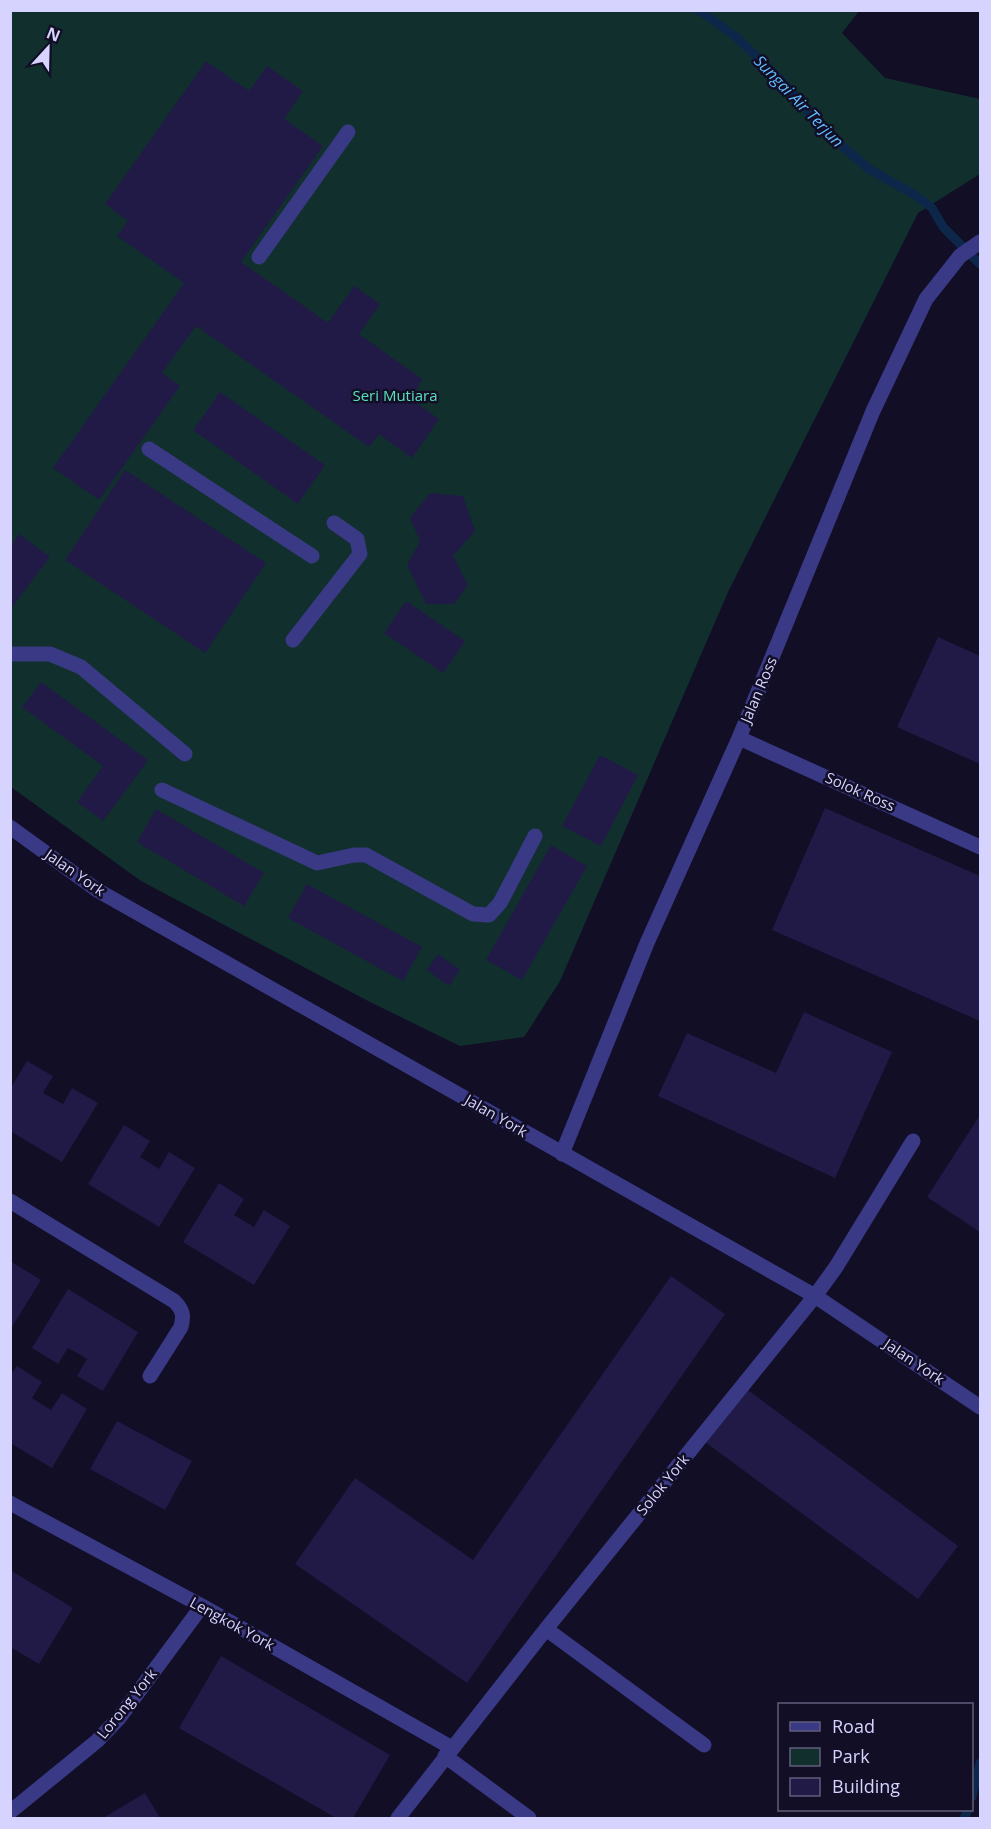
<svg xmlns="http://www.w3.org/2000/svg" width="991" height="1829" viewBox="0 0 991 1829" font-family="'Open Sans',sans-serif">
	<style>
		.green { fill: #11302d }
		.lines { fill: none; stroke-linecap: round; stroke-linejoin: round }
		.stream { stroke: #0d274b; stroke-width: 9 }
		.building { fill: #211a47 }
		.minor { stroke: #393985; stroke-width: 15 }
		.labels { text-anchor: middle; stroke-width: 5; stroke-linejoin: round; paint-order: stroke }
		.park-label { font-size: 15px; fill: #5ce1ba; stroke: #110e26 }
		.street-label { font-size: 15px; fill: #d6d3ff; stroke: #110e26 }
		.water-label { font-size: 16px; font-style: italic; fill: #61bdff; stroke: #110e26 }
	</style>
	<rect width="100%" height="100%" fill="#110e26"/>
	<!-- green -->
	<path class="green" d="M 11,11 L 859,11 L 842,33 L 885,78 L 980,99 L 980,174 L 918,213 L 728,592 L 560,981 L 524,1037 L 460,1046 L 370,1002 L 141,881 L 11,787 Z"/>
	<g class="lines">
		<!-- stream -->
		<path class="stream" d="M 697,10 L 705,14 L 736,37 L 779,78 L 828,134 L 869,169 L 915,195 L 932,208 L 943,227 L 980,264
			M 972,1797 L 980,1763
			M 964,1818 L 968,1810"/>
	</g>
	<!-- building -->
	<path class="building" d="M 206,61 L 249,91 L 267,66 L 303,91 L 284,119 L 323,146 L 241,262 L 328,323 L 354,286 L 380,304 L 359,334 L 422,379 L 412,400 L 439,419 L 412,458 L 379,434 L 369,447 L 196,326 L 162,373 L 180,386 L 99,500 L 53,468 L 184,283 L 117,236 L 128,221 L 105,204 Z
		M 220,392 L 325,465 L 298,504 L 193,430 Z
		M 125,470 L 266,563 L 205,653 L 65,560 Z
		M 430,493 L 463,496 L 475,531 L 453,556 L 468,585 L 454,604 L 426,604 L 407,565 L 420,541 L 410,518 Z
		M 19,534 L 50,557 L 10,610 L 10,547 Z
		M 406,601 L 465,641 L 443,673 L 384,633 Z
		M 938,637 L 980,656 L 980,764 L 897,727 Z
		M 41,682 L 148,760 L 103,821 L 77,802 L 103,766 L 22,707 Z
		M 600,755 L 638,775 L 601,846 L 562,826 Z
		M 825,808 L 980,876 L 980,1021 L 772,930 Z
		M 156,809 L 264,873 L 244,906 L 137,842 Z
		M 551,845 L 587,866 L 522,980 L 486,960 Z
		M 307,884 L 422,947 L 403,981 L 288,918 Z
		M 438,954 L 460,970 L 449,986 L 427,970 Z
		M 804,1012 L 892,1052 L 835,1178 L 658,1096 L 687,1033 L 776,1073 Z
		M 27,1061 L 53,1076 L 43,1093 L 63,1104 L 72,1088 L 98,1103 L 62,1162 L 10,1131 L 10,1089 Z
		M 980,1115 L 980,1232 L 927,1197 Z
		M 124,1125 L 150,1141 L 140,1157 L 150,1163 L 159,1169 L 169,1152 L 195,1168 L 159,1227 L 88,1184 Z
		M 219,1183 L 244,1199 L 234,1215 L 254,1227 L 264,1210 L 290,1226 L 254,1285 L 183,1242 Z
		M 10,1261 L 41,1280 L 10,1330 Z
		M 671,1276 L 725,1314 L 467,1683 L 295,1564 L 355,1478 L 473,1560 Z
		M 68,1289 L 138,1332 L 103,1391 L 77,1376 L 87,1359 L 77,1353 L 68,1348 L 58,1364 L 32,1348 Z
		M 17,1366 L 42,1382 L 32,1398 L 51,1410 L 62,1393 L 87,1409 L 52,1468 L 10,1443 L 10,1376 Z
		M 745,1388 L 958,1546 L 918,1599 L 705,1442 Z
		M 117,1421 L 192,1461 L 165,1510 L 90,1469 Z
		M 10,1570 L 73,1608 L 39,1664 L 10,1647 Z
		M 221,1656 L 390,1755 L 353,1818 L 336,1818 L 179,1728 Z
		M 145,1793 L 160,1818 L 103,1818 Z"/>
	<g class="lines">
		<!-- minor -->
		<path class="minor" d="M 259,257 L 348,132
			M 149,449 L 312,556
			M 293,640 L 360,554 L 357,539 L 334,523
			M 10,654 L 50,654 L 81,667 L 185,754
			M 739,738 L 980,847
			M 162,790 L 317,863 L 354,855 L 366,855 L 473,914 L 489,915 L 500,903 L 535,836
			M 10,827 L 97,890 L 815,1296 L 980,1407
			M 562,1154 L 647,943 L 739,738 L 873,411 L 926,299 L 960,256 L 980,242
			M 10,1201 L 174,1301 C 183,1310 184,1315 181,1327 L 150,1376
			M 10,1503 L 202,1606 L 452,1748
			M 546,1629 L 704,1745
			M 445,1756 L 529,1818
			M 10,1812 L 97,1741 L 119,1718 L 202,1606
			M 398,1818 L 546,1629 L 815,1296 L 836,1267 L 913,1141"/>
	</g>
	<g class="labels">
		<!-- park labels -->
		<g class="park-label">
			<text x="395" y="401">Seri Mutiara</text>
		</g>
		<!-- street labels -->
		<g class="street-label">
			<text transform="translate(759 690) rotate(-67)" y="5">Jalan Ross</text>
			<text transform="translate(860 792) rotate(24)" y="5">Solok Ross</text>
			<text transform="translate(75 873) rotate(35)" y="5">Jalan York</text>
			<text transform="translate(496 1116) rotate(30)" y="5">Jalan York</text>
			<text transform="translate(914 1362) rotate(34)" y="5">Jalan York</text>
			<text transform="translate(663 1485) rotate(-51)" y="5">Solok York</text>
			<text transform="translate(232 1624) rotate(29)" y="5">Lengkok York</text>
			<text transform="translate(127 1704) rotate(-51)" y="5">Lorong York</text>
		</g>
		<!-- water labels -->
		<g class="water-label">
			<text transform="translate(799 101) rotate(46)" y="6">Sungai Air Terjun</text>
		</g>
	</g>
	<!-- border -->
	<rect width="991" height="1829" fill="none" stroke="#d6d3ff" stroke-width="24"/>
	<!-- legend -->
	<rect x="778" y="1703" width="195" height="108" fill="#110e26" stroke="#605d7d" stroke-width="1.5"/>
	<rect x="790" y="1722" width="30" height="9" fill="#393985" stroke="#605d7d" stroke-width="1.5"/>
	<text x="832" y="1733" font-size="18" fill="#d6d3ff">Road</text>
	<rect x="790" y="1748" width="30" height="18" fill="#11302d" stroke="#605d7d" stroke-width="1.5"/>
	<text x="832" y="1763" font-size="18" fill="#d6d3ff">Park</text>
	<rect x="790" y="1778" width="30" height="18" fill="#211a47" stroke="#605d7d" stroke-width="1.5"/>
	<text x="832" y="1793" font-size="18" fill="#d6d3ff">Building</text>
	<!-- north arrow -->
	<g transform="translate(48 48) rotate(22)" stroke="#110e26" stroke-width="4.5" paint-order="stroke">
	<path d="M0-4.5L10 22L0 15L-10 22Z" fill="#d6d3ff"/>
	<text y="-9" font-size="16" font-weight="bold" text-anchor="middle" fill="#d6d3ff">N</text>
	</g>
</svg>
